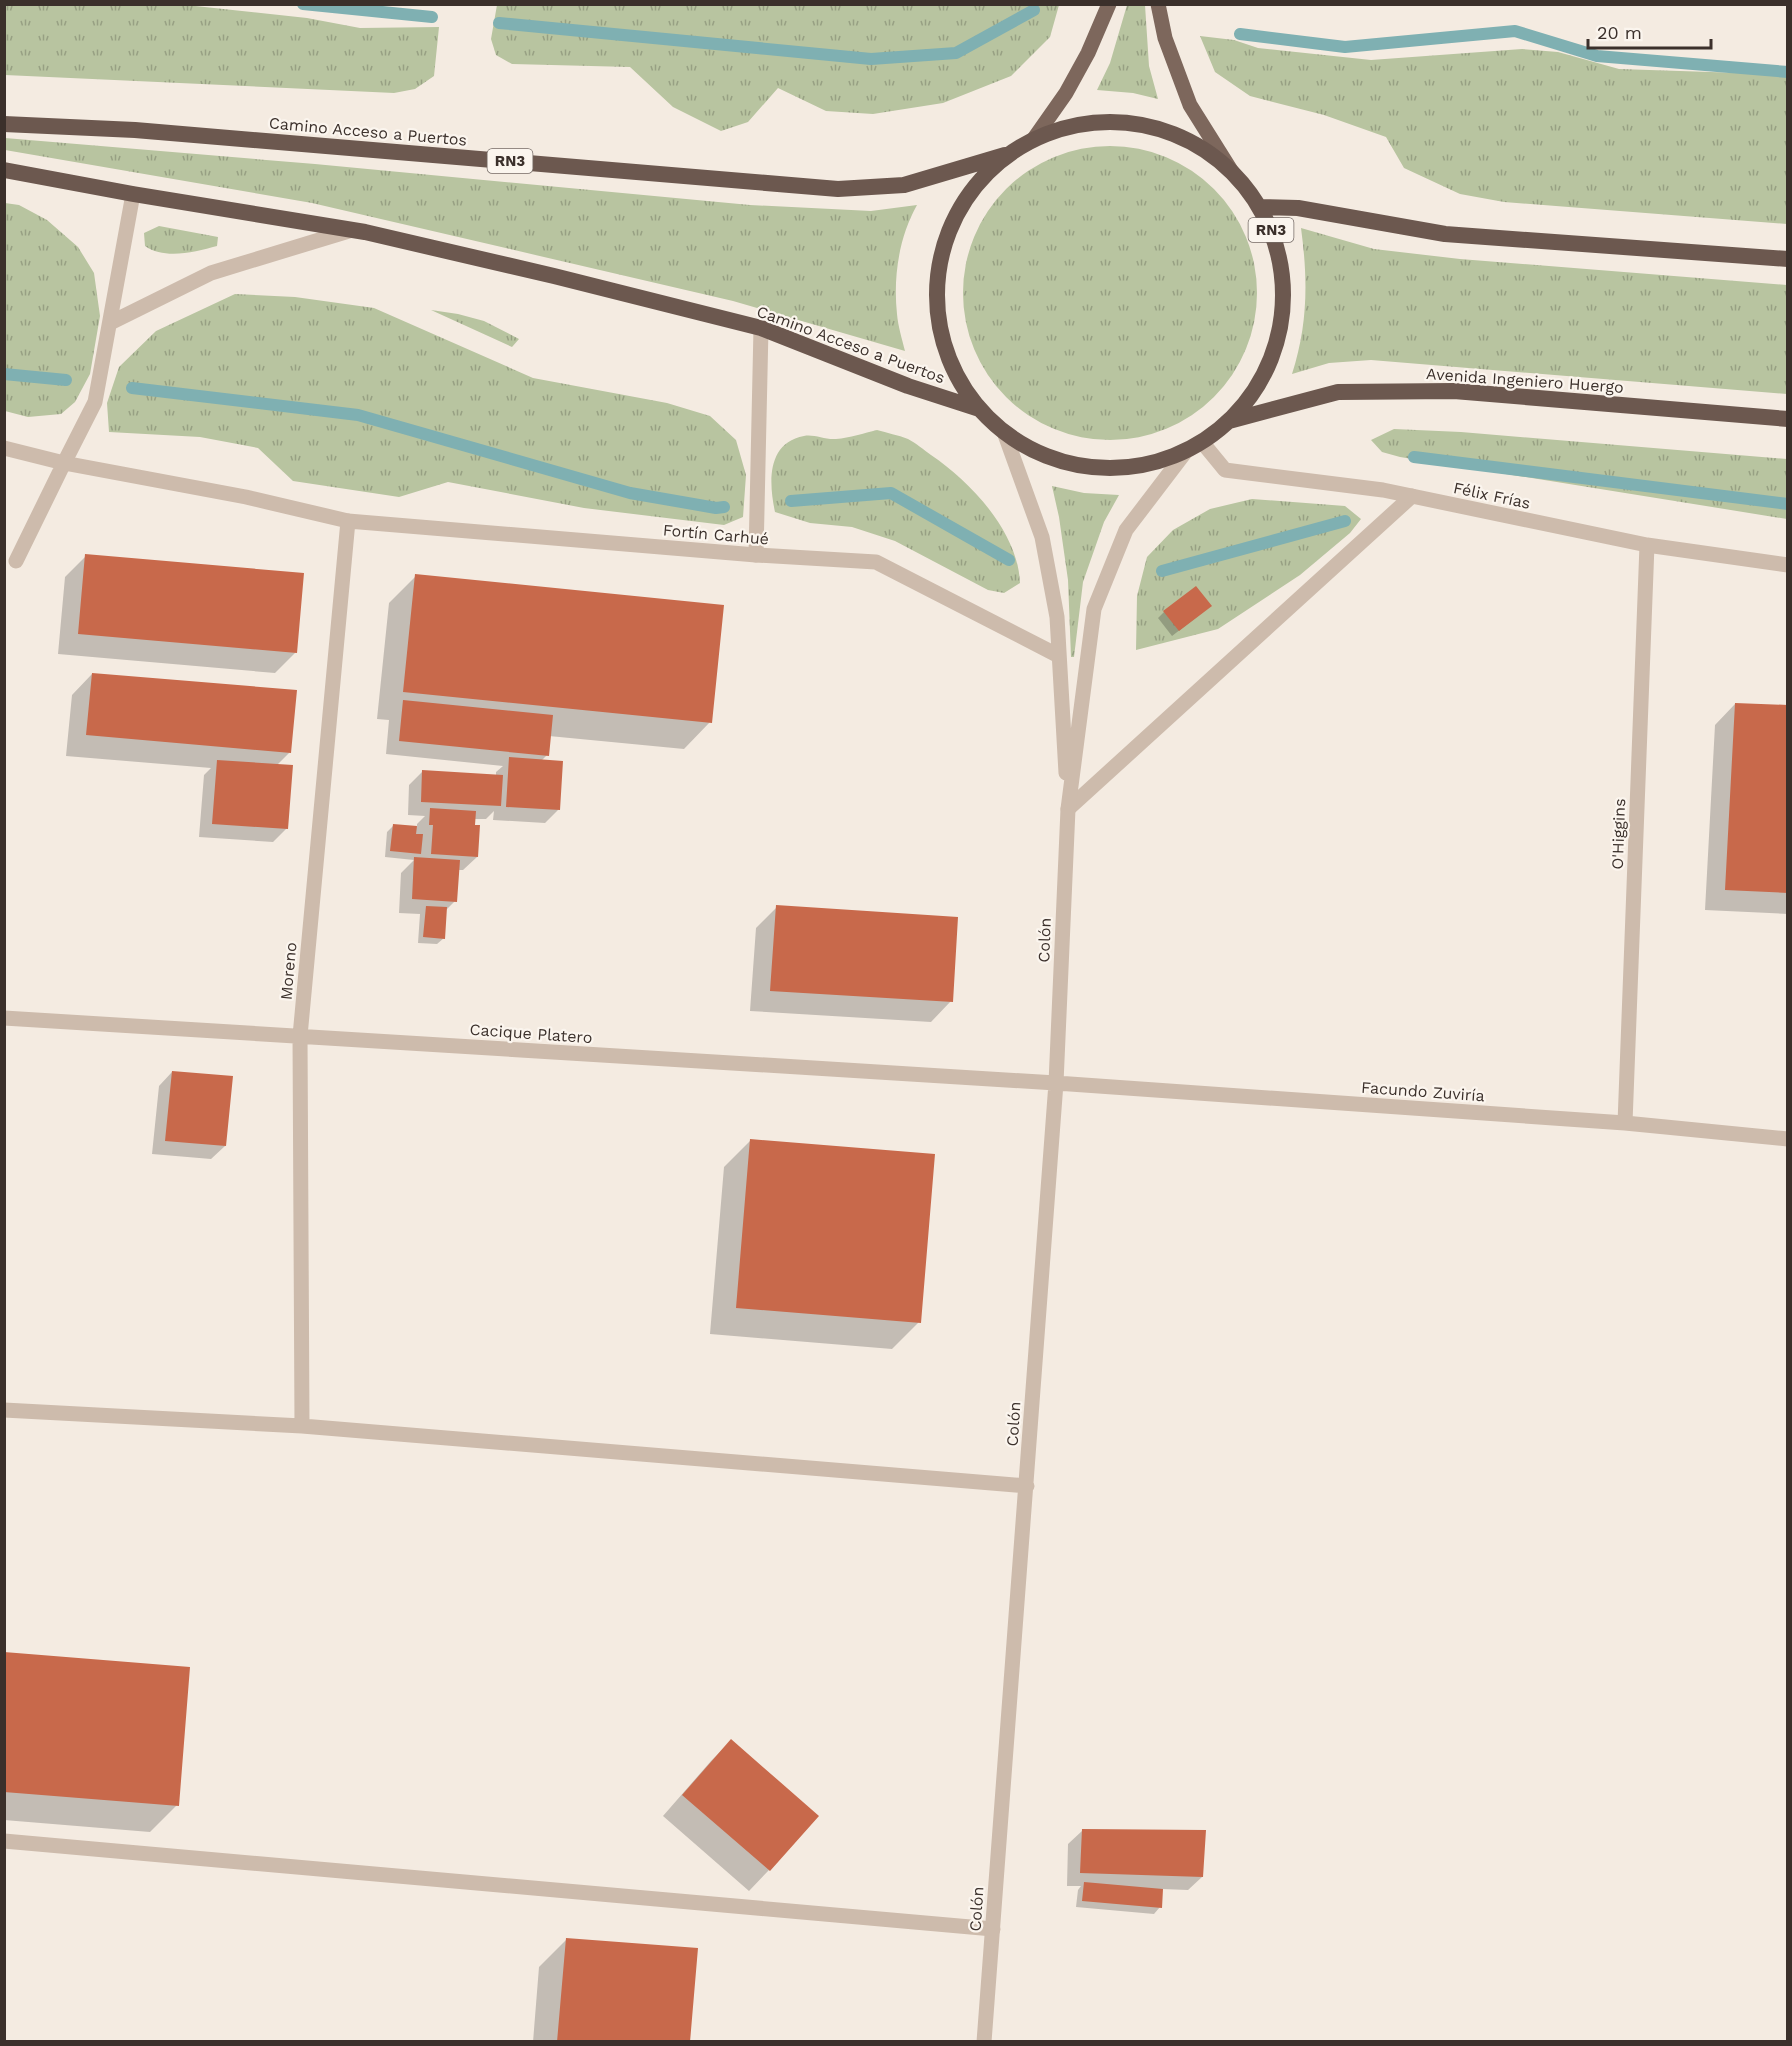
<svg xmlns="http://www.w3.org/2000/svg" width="1792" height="2046" viewBox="0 0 1792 2046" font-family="'Work Sans',sans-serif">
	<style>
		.grass { fill: url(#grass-tufts) }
		.shadow { fill: #0003 }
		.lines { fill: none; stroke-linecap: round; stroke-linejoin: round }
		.stream { stroke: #7fb0b2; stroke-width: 12 }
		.building { fill: #c8694b }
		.service { stroke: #cdbbac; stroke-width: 15 }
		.minor { stroke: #cdbbac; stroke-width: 15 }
		.primary { stroke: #7d675c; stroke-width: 15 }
		.trunk { stroke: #6c584f; stroke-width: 16 }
		.labels { text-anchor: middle; stroke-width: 4.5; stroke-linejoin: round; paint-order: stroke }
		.shield { fill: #fbf5ee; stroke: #756b66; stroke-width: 1.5 }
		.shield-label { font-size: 15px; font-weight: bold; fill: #3b302b }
		.street-label { font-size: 16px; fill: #3b302b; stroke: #fbf5ee }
	</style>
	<defs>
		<pattern id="grass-tufts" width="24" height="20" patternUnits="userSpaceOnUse" patternTransform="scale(1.5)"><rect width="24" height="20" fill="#b8c4a0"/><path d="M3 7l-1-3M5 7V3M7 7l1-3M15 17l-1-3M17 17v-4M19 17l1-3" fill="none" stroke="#97a083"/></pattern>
	</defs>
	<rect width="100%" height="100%" fill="#f4ebe1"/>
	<!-- grass -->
	<path class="grass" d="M 186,5 L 307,18 L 360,28 L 439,27 L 434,76 L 415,89 L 394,93 L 5,75 L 5,5 Z
		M 497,5 L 497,4 L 1059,5 L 1050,37 L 1011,76 L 943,103 L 873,114 L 826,111 L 778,88 L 748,122 L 721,131 L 673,107 L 630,67 L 512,64 L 496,55 L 491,39 Z
		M 1127,5 L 1145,5 L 1149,66 L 1158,99 L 1133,93 L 1097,90 L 1110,63 Z
		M 1200,36 L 1234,40 L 1258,48 L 1371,60 L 1522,49 L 1558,52 L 1619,69 L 1741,73 L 1787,77 L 1787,224 L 1504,202 L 1460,194 L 1404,168 L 1386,137 L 1324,115 L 1250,96 L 1215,72 Z
		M 5,138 L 315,164 L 750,205 L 871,211 L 917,205 C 899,237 893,277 897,314 C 898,326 902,339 905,351 L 733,301 L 312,203 L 5,150 Z
		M963 293a147 147 0 1 1 294 0a147 147 0 1 1-294 0Z
		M 5,203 L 19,205 L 47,220 L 78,247 L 94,273 L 100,316 L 90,374 L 75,402 L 61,414 L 28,417 L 5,411 Z
		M 159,226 L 218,237 L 217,246 C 195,252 165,260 145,246 L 144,233 Z
		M 1301,228 L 1374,249 L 1460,259 L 1787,285 L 1787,394 L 1371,360 L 1329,363 L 1292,374 C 1308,324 1308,280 1301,228 Z
		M 235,294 L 295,297 L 374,308 L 533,378 L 667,403 L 710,416 L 736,440 L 746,475 L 743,517 L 724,525 L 584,508 L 448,482 L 399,497 L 293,481 L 258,448 L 200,437 L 109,432 L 107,403 L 119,367 L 156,331 Z
		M 431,310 L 458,314 L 484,321 L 519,339 L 512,347 Z
		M 1394,429 L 1461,432 L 1787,459 L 1787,519 L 1400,457 L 1382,452 L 1371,440 Z
		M 877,430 C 887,433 898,435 908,439 C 916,443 924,450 931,455 C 971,482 1018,532 1020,583 L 1004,593 L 988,590 L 895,541 L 852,527 L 810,523 L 775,512 C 769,484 766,443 804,436 C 814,434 825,440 836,439 C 850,438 864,433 877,430 Z
		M 1052,486 L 1084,493 L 1119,495 L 1104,522 L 1083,582 L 1074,657 L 1071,657 L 1068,580 L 1059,517 Z
		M 1252,499 L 1345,506 L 1361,519 L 1350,533 L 1300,575 L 1218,629 L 1136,650 L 1137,596 L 1147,557 L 1173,530 L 1210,509 Z"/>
	<!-- shadow -->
	<path class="shadow" d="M 86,556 L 296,652 L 275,673 L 58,654 L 65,577 Z
		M 416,576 L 710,722 L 684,749 L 549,736 L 547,755 L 541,761 L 558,810 L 545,823 L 493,820 L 494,811 L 486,819 L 474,819 L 477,857 L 463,870 L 458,870 L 455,901 L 445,911 L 444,938 L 437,944 L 418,943 L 420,914 L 399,913 L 401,873 L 414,860 L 385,857 L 387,832 L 393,826 L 417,827 L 417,824 L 425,816 L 408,815 L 409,785 L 423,771 L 496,776 L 496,772 L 503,766 L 386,754 L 389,720 L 377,719 L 389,603 Z
		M 1164,612 L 1203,612 L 1172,636 L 1158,618 Z
		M 92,674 L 290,752 L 277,765 L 287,828 L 273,842 L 199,837 L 204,775 L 211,768 L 66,756 L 72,695 Z
		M 1735,704 L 1788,707 L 1788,914 L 1705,910 L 1715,725 Z
		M 777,907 L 951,1001 L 931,1022 L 750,1011 L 756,928 Z
		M 172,1072 L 225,1146 L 211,1159 L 152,1154 L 159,1086 Z
		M 751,1140 L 919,1322 L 892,1349 L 710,1334 L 724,1167 Z
		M 4,1653 L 177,1805 L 150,1832 L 4,1820 Z
		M 731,1741 L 769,1870 L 749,1891 L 663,1816 L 711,1761 Z
		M 1082,1831 L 1202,1877 L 1188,1890 L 1162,1889 L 1160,1907 L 1154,1914 L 1076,1907 L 1078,1890 L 1081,1886 L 1067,1886 L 1068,1844 Z
		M 566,1940 L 688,2042 L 533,2042 L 539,1967 Z"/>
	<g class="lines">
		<!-- stream -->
		<path class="stream" d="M 303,4 L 432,17
			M 499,23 L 871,59 L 956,53 L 1034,10
			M 1240,34 L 1345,47 L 1515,31 L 1597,56 L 1788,72
			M 4,374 L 66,380
			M 132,388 L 358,415 L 630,493 L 716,508 L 724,507
			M 1414,457 L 1788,504
			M 791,501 L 891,493 L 1009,560
			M 1162,571 L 1345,521"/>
	</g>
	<!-- building -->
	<path class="building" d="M 85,554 L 304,573 L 297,653 L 78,634 Z
		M 415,574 L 724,605 L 712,723 L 403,692 Z
		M 1196,586 L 1212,606 L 1179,631 L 1163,611 Z
		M 92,673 L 297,690 L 291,753 L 86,735 Z
		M 403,700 L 553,715 L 549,756 L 399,741 Z
		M 1735,703 L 1788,705 L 1788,893 L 1725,890 Z
		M 509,757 L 563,761 L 560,810 L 506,807 Z
		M 217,760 L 293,765 L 288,829 L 212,824 Z
		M 422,770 L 503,775 L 501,806 L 421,802 Z
		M 430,808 L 476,811 L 475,825 L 480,825 L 478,857 L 431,854 L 433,825 L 429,825 Z
		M 393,824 L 417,826 L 416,834 L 423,834 L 421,854 L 390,851 Z
		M 414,857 L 460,860 L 457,902 L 412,899 Z
		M 776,905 L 958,917 L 953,1002 L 770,991 Z
		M 426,906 L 447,907 L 445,939 L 423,937 Z
		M 172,1071 L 233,1076 L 226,1146 L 165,1141 Z
		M 750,1139 L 935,1154 L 921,1323 L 736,1308 Z
		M 4,1652 L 190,1667 L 179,1806 L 4,1792 Z
		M 731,1739 L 819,1816 L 770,1871 L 682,1795 Z
		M 1082,1829 L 1206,1830 L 1203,1877 L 1080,1873 Z
		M 1084,1882 L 1163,1889 L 1162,1908 L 1082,1901 Z
		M 566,1938 L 698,1948 L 690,2042 L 557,2042 Z"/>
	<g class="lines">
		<!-- service -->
		<path class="service" d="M 110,323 L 211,273 L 352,230
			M 4,448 L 64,463 L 95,402 L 133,194
			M 756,555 L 761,328
			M 16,561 L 64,463 L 246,497 L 348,521
			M 1068,809 L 1412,496
			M 4,1841 L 993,1929"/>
		<!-- minor -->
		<path class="minor" d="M 1004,432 L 1042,537 L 1057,617 L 1066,773
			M 1202,442 L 1225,470 L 1383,490 L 1647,545 L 1788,565
			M 4,1018 L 1056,1083 L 1625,1123 L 1788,1139
			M 1625,1123 L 1647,545
			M 4,1410 L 302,1426 L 1027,1486
			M 302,1426 L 300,1036 L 348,521 L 756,555 L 876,562 L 1059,656
			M 984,2042 L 1056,1083 L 1068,809 L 1094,609 L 1126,530 L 1187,450"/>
		<!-- primary -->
		<path class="primary" d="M 1158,4 L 1165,38 L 1190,105 L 1232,172
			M 1033,140 L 1066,93 L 1088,53 L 1109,4"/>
		<!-- trunk -->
		<path class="trunk" d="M937 295a173 173 0 1 1 346 0a173 173 0 1 1-346 0Z
			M 4,124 L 135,130 L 838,189 L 904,185 L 1005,155
			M 4,170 L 133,194 L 365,232 L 554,276 L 761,328 L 908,386 L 979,409
			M 1260,207 L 1298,208 L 1445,234 L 1788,259
			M 1229,421 L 1338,392 L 1454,391 L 1788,419"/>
	</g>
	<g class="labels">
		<!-- shield labels -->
		<g class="shield">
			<rect x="487.5" y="149" width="45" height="24" rx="4.5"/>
			<rect x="1248.5" y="218" width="45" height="24" rx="4.5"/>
		</g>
		<g class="shield-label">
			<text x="510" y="166">RN3</text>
			<text x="1271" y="235">RN3</text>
		</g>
		<!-- street labels -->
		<g class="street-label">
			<text transform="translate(368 131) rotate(5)" y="6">Camino Acceso a Puertos</text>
			<text transform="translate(851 344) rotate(20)" y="6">Camino Acceso a Puertos</text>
			<text transform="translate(1525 380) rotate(4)" y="6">Avenida Ingeniero Huergo</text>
			<text transform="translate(1492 495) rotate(12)" y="6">Félix Frías</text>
			<text transform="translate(716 534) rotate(5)" y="6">Fortín Carhué</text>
			<text transform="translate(1618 834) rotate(-88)" y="6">O'Higgins</text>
			<text transform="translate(1044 940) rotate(-88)" y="6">Colón</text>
			<text transform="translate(288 971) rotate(-85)" y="6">Moreno</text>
			<text transform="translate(531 1033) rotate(4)" y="6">Cacique Platero</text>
			<text transform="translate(1423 1091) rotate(4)" y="6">Facundo Zuviría</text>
			<text transform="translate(1013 1424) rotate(-86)" y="6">Colón</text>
			<text transform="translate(976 1909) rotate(-86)" y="6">Colón</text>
		</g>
	</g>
	<!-- border -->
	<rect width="1792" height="2046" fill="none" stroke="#3b302b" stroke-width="12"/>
	<!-- scale -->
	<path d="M1588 39v9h123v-9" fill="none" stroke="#3b302b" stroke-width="3"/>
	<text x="1597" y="39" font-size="18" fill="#3b302b" stroke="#fbf5ee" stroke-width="4.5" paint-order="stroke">20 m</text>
</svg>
